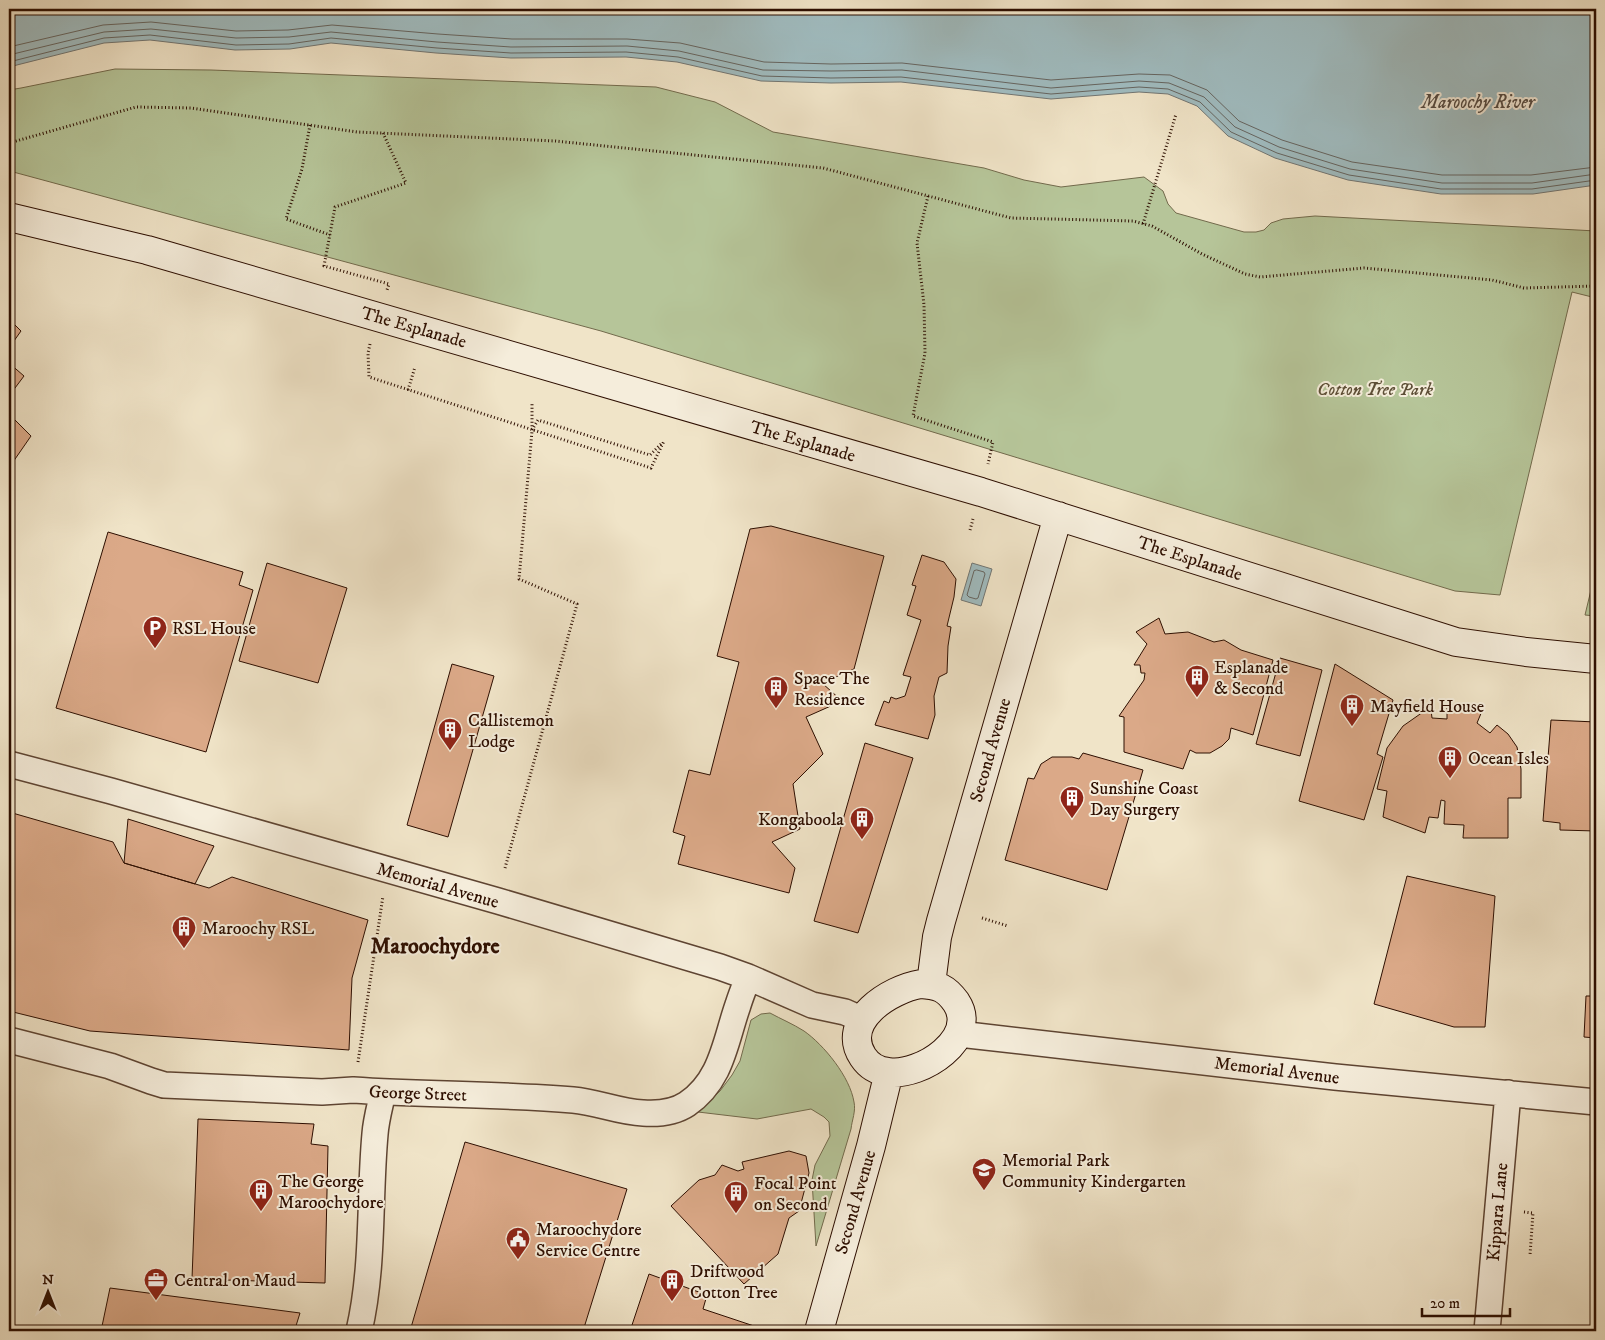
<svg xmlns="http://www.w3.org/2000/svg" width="1605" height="1340" viewBox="0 0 1605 1340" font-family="'IM FELL DW Pica',serif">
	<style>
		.green { fill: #b6c599; stroke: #726a4c }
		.water { fill: #a0bcc0; stroke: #727673 }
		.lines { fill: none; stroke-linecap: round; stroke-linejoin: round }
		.shore { stroke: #666560; stroke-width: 1 }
		.building { fill: #dba988; stroke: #2d0e00 }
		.street-casing { stroke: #5e4432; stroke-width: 28 }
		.secondary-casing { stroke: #2d0e00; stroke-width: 30 }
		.path { stroke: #2d0e00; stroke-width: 3; stroke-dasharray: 1 2.5; stroke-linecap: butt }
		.street { stroke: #f5eddb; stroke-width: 25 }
		.secondary { stroke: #f5eddb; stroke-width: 28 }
		.labels { text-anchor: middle; stroke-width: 4; stroke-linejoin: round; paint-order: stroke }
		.street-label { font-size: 18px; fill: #2d0e00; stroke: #f5eddb }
		.park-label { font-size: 18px; font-style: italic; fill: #5d4e36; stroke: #f5eddb }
		.poi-label { font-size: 18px; fill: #2d0e00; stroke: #f5eddb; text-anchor: start }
		.water-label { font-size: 19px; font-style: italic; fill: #554b43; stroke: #f5eddb }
		.district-label { font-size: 22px; font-weight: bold; fill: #2d0e00; stroke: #f5eddb }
	</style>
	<rect width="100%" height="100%" fill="#f0e4c8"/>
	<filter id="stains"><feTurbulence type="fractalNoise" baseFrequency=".004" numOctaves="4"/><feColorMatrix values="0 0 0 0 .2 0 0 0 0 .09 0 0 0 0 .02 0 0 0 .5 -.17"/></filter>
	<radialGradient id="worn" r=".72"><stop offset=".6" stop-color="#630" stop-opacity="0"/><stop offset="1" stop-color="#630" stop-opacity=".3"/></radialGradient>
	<!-- green -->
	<path class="green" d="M 115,69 L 211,70 L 656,87 L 715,102 L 773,132 L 984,168 L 1024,180 L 1061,187 L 1144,177 L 1163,191 L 1168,204 L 1176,213 L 1244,232 L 1256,232 L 1264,230 L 1271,223 L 1283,219 L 1315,216 L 1596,231 L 1596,298 L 1572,292 L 1500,595 L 1455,591 L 601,331 L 17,173 L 9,171 L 9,90 L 21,88 Z
		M 1596,569 L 1596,616 L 1585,615 Z
		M 770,1013 C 781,1019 793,1024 804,1031 C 824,1045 850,1077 854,1102 C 856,1111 852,1120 851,1129 L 816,1246 L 812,1180 L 815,1165 L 830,1136 L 829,1122 L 824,1117 L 811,1109 L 757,1119 L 698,1112 L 720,1091 L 732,1075 L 740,1061 L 751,1020 L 761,1014 Z"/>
	<!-- water -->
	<path class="water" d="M 9,9 L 1596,9 L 1596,185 L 1533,194 L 1441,194 L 1348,180 L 1275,158 L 1228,136 L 1197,106 L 1168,94 L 1139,92 L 1051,99 L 901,82 L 831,83 L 761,81 L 677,62 L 626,57 L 511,58 L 436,53 L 331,43 L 290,49 L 235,50 L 150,40 L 104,43 L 9,67 Z
		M 972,563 L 992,569 L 981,606 L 961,600 Z"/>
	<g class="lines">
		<!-- shore -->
		<path class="shore" d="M 9,47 L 103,25 L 151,22 L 236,31 L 288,30 L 332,25 L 438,34 L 512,39 L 627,39 L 680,43 L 764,62 L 831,64 L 902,63 L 1051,80 L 1139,74 L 1170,75 L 1207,90 L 1239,121 L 1282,140 L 1352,162 L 1442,175 L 1531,175 L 1596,167
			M 9,55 L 104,32 L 151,29 L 236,38 L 289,37 L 331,32 L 437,42 L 511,47 L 627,46 L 679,51 L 763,70 L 831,71 L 902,70 L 1051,88 L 1139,81 L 1169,83 L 1204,97 L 1235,127 L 1279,147 L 1350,169 L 1442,183 L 1532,183 L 1596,174
			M 9,62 L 104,38 L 150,35 L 236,45 L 289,44 L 331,38 L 437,48 L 511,53 L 626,52 L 678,57 L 762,76 L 831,78 L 901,77 L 1051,94 L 1139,87 L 1168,89 L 1200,102 L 1231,132 L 1277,153 L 1349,175 L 1441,189 L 1532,189 L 1596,180
			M 977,570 L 984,572 L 985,574 L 978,598 L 976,599 L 969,597 L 967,595 L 974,571 Z"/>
	</g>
	<!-- building -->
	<path class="building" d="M 9,319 L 21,331 L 9,348 Z
		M 9,363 L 24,376 L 9,396 Z
		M 9,414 L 31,436 L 13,462 L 9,462 Z
		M 771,526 L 884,556 L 854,669 L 822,683 L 842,701 L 806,717 L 823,754 L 793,784 L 800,829 L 772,842 L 795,868 L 789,893 L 678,864 L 685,836 L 673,832 L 689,770 L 710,775 L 739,662 L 717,656 L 750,529 Z
		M 108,532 L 243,572 L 239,585 L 253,590 L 206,752 L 56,708 Z
		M 922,555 L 944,562 L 956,579 L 954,597 L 947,626 L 951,627 L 948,646 L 947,673 L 939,677 L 934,696 L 935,715 L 928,739 L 875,725 L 884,701 L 889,703 L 891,697 L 896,699 L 905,696 L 911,677 L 903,675 L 921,620 L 907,615 L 916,586 L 912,585 Z
		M 267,563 L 347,588 L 318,683 L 239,661 Z
		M 1159,618 L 1165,634 L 1188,632 L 1214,642 L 1224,640 L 1241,650 L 1273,660 L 1253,735 L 1231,728 L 1229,739 L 1222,746 L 1210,753 L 1196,753 L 1190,750 L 1183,769 L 1124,752 L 1124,717 L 1119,716 L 1144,680 L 1145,673 L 1141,673 L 1140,665 L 1134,665 L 1147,644 L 1136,632 Z
		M 1280,658 L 1322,670 L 1300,756 L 1256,744 Z
		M 452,664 L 494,676 L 448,837 L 407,825 Z
		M 1335,664 L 1393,700 L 1377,754 L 1383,757 L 1364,820 L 1299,801 Z
		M 1462,704 L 1476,707 L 1482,711 L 1477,723 L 1490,733 L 1497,725 L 1508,734 L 1517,747 L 1521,769 L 1521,798 L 1508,798 L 1508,838 L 1463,838 L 1464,825 L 1444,824 L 1445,801 L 1441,800 L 1438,818 L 1429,817 L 1425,833 L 1383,817 L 1387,791 L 1377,789 L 1387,748 L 1403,726 L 1423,712 L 1431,710 L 1432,718 L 1447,719 L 1447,705 Z
		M 1551,720 L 1596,722 L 1596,840 L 1596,831 L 1560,830 L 1560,823 L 1543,821 Z
		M 865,743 L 913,758 L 858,933 L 814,921 Z
		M 1083,753 L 1143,770 L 1107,890 L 1005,860 L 1028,778 L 1034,779 L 1041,764 L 1052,757 L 1072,757 L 1079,759 Z
		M 9,812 L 113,842 L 124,863 L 209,888 L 232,877 L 368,920 L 352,978 L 349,1050 L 90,1031 L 9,1011 Z
		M 128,819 L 214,846 L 195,884 L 124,863 Z
		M 1407,876 L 1495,896 L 1485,1027 L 1454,1027 L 1374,1004 Z
		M 1594,968 L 1596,968 L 1596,1038 L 1584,1037 L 1586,996 L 1594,996 Z
		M 198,1119 L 314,1124 L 311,1144 L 328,1146 L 325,1283 L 192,1279 Z
		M 465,1142 L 627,1189 L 583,1331 L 410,1331 Z
		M 789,1151 L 806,1156 L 809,1173 L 799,1211 L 789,1218 L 778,1254 L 744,1284 L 671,1206 L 699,1180 L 715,1175 L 722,1165 L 738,1171 L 744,1169 L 742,1162 Z
		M 649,1274 L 707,1295 L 703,1309 L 760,1328 L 759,1331 L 630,1331 Z
		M 110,1288 L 300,1313 L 295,1329 L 309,1330 L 101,1331 Z"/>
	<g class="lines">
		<defs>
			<path id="street" d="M 9,764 L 111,791 L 498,901 L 720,967 L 748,977 L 812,1005 L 845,1012 L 863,1020
				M 959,1034 L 1335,1077 L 1596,1102
				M 9,1040 L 110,1066 L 151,1081 L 164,1085 L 322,1092 L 353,1090 C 426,1095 500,1094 573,1100 C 597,1102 619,1112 643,1113 C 658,1114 675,1112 687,1104 C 722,1080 725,1042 738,1005 C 741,995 745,986 748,977
				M 359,1331 C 374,1266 369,1200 375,1134 C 376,1120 380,1106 383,1092
				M 1487,1331 L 1508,1093"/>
			<path id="secondary" d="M 9,217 L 147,250 L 981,492 L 1456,642 L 1526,652 L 1596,659
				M 921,984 C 938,985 946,988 956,1002 C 980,1038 921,1077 888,1072 C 878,1071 869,1066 863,1057 C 839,1021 890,989 921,984 Z
				M 931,984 L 937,937 L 941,921 L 1058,516
				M 819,1331 L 871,1146 L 889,1072"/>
		</defs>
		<!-- street casing -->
		<use href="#street" class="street-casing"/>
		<!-- secondary casing -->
		<use href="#secondary" class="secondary-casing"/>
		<!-- path -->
		<path class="path" d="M 310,125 L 302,169 L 286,219 L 330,235
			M 383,133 L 406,183 L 335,207 L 324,266 L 389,284 L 387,290
			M 9,143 L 136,107 L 191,108 L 357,132 L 555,141 L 823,168 L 1011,218 L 1133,221 L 1152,226 L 1202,254 L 1245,274 L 1260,277 L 1364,268 L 1492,280 L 1524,288 L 1596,286
			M 928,196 L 917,243 L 924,305 L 925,353 L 913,416 L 993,442 L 988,464
			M 1143,224 L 1176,114
			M 370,344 L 368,353 L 369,377 L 651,468 L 664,441
			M 408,390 L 415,367
			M 532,430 L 538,420 L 650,455 L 662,443
			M 970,530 L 973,519
			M 505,868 L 577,604 L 519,579 L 532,431 L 532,403
			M 982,918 L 1008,926
			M 358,1062 L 383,896
			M 1524,1212 L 1533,1213 L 1530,1255"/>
		<!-- street -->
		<use href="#street" class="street"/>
		<!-- secondary -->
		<use href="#secondary" class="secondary"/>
	</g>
	<!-- icons -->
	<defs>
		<symbol id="parking-pin" viewBox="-11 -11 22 30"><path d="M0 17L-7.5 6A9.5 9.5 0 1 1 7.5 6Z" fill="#8f2418" stroke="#f5eddb"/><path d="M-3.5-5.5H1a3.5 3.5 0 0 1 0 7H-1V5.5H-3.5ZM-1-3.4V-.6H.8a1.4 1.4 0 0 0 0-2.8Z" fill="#fff"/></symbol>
		<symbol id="building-pin" viewBox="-11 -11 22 30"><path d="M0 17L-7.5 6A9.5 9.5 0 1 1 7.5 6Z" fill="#8f2418" stroke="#f5eddb"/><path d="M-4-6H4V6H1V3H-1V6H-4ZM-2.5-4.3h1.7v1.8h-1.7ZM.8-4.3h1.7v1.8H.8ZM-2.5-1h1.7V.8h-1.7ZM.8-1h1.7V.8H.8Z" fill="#fff"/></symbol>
		<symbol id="school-pin" viewBox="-11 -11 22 30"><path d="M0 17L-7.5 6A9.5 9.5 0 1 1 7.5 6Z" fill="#8f2418" stroke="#f5eddb"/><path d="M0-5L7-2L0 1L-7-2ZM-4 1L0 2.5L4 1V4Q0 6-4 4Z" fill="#fff"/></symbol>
		<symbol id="civic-pin" viewBox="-11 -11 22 30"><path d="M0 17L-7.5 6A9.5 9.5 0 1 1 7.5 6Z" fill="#8f2418" stroke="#f5eddb"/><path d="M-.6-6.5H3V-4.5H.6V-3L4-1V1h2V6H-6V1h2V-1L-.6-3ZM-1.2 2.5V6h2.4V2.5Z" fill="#fff"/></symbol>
		<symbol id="office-pin" viewBox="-11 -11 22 30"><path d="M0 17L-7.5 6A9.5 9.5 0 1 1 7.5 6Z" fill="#8f2418" stroke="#f5eddb"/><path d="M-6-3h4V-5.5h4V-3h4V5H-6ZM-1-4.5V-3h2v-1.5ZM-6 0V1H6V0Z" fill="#fff"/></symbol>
	</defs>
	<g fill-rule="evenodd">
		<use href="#parking-pin" x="141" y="614" width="28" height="38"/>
		<use href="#building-pin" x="1183" y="663" width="28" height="38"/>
		<use href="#building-pin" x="762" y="674" width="28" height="38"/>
		<use href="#building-pin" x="1338" y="692" width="28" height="38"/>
		<use href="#building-pin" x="436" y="716" width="28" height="38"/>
		<use href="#building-pin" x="1436" y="744" width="28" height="38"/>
		<use href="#building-pin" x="1058" y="784" width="28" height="38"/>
		<use href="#building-pin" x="848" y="805" width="28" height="38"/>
		<use href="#building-pin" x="170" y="914" width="28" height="38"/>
		<use href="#school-pin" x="970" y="1156" width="28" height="38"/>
		<use href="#building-pin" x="247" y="1177" width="28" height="38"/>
		<use href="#building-pin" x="722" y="1179" width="28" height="38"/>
		<use href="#civic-pin" x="504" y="1225" width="28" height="38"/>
		<use href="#office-pin" x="142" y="1266" width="28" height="38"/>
		<use href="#building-pin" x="658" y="1267" width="28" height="38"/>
	</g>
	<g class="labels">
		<!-- street labels -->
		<g class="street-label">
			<text transform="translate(414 327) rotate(16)" y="6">The Esplanade</text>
			<text transform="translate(803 441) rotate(16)" y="6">The Esplanade</text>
			<text transform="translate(1190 558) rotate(18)" y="6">The Esplanade</text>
			<text transform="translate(990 750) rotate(-74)" y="6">Second Avenue</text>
			<text transform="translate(438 885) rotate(16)" y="6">Memorial Avenue</text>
			<text transform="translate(1277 1070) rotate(7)" y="6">Memorial Avenue</text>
			<text transform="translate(418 1093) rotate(2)" y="6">George Street</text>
			<text transform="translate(855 1202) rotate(-74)" y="6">Second Avenue</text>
			<text transform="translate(1497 1212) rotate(-85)" y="6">Kippara Lane</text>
		</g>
		<!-- park labels -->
		<g class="park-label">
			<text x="1375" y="395">Cotton Tree Park</text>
		</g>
		<!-- poi labels -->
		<g class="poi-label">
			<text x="172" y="634">RSL House</text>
			<text x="1214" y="673">Esplanade<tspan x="1214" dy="21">&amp; Second</tspan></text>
			<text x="794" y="684">Space The<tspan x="794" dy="21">Residence</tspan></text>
			<text x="1370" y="712">Mayfield House</text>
			<text x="468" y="726">Callistemon<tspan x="468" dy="21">Lodge</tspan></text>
			<text x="1468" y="764">Ocean Isles</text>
			<text x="1090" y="794">Sunshine Coast<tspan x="1090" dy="21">Day Surgery</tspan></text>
			<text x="844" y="825" text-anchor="end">Kongaboola</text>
			<text x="202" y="934">Maroochy RSL</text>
			<text x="1002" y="1166">Memorial Park<tspan x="1002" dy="21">Community Kindergarten</tspan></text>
			<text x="278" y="1187">The George<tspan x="278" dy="21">Maroochydore</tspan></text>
			<text x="754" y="1189">Focal Point<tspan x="754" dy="21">on Second</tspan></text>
			<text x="536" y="1235">Maroochydore<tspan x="536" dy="21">Service Centre</tspan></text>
			<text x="690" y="1277">Driftwood<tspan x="690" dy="21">Cotton Tree</tspan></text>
			<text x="174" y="1286">Central on Maud</text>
		</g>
		<!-- water labels -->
		<g class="water-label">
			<text x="1478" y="108">Maroochy River</text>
		</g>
		<!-- district labels -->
		<g class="district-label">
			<text x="435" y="953">Maroochydore</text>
		</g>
	</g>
	<!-- margin -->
	<rect width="1605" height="1340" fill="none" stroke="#f0e4c8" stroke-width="30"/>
	<rect x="10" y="10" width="1585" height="1320" fill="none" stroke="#2d0e00" stroke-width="2.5"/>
	<rect x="15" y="15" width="1575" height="1310" fill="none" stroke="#2d0e00"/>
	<!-- north arrow -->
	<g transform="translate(48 1292)" stroke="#f5eddb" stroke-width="4" paint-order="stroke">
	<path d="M0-4L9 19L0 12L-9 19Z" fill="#2d0e00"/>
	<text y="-8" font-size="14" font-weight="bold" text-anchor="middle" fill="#2d0e00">N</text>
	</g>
	<!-- scale -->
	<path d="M1422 1308v8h88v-8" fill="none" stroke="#2d0e00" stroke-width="2.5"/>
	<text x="1430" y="1308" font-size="15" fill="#2d0e00" stroke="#f5eddb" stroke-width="4" paint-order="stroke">20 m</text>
	<rect width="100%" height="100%" filter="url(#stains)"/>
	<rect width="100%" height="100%" fill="url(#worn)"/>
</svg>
